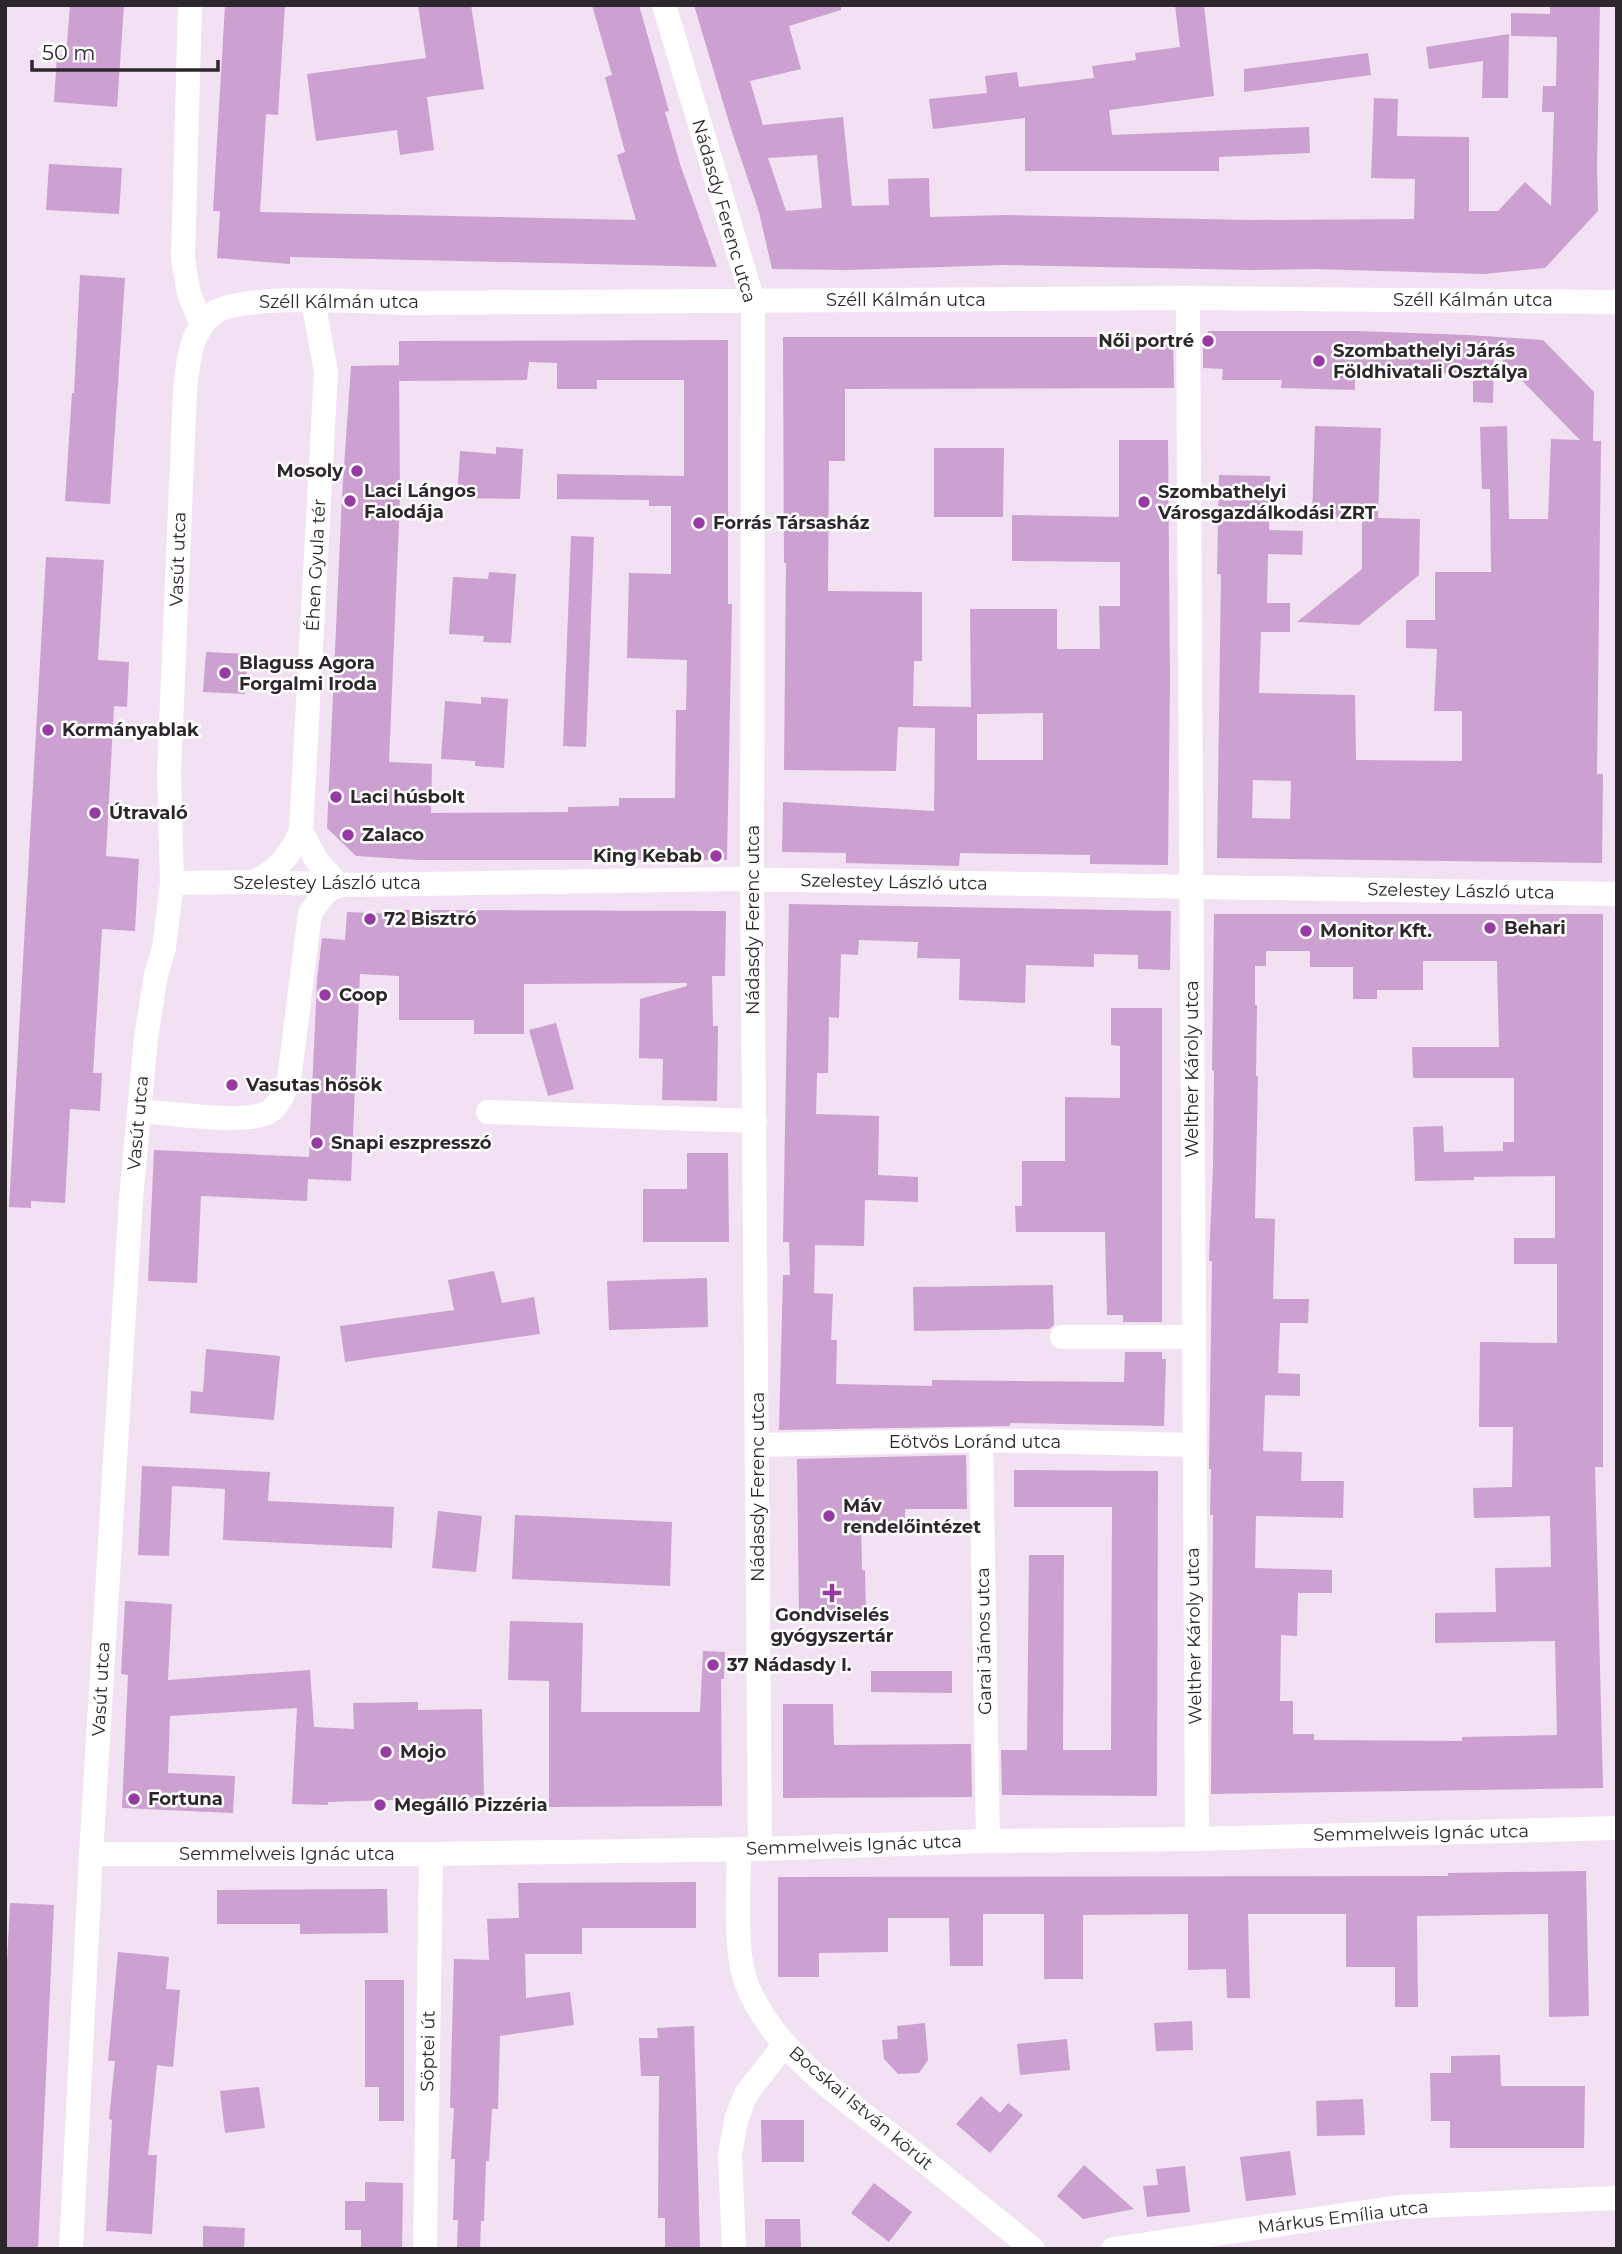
<svg xmlns="http://www.w3.org/2000/svg" width="1622" height="2254" viewBox="0 0 1622 2254" font-family="Montserrat,sans-serif">
	<style>
		.building { fill: #cca0d0; fill-rule: evenodd }
		.lines { fill: none; stroke-linecap: round; stroke-linejoin: round }
		.minor { stroke: #fff; stroke-width: 24 }
		.poi-dot { fill: #983aa3; stroke: #fff; stroke-width: 2.5 }
		.labels { text-anchor: middle; stroke-width: 5; stroke-linejoin: round; paint-order: stroke }
		.street-label { font-size: 18px; fill: #2d272d; stroke: #fff }
		.poi-label { font-size: 18px; font-weight: bold; fill: #2d272d; stroke: #fff; text-anchor: start }
	</style>
	<rect width="100%" height="100%" fill="#f1e1f2"/>
	<!-- building -->
	<path class="building" d="M 70,5 L 124,5 L 117,107 L 54,102 L 57,55 L 66,56 Z
		M 225,5 L 285,5 L 278,115 L 266,114 L 260,212 L 636,220 L 617,155 L 625,152 L 605,77 L 612,75 L 592,5 L 639,5 L 669,111 L 665,112 L 681,167 L 717,267 L 290,257 L 290,264 L 217,258 L 220,211 L 213,211 Z
		M 418,5 L 471,5 L 484,89 L 427,97 L 434,150 L 400,155 L 397,130 L 316,141 L 307,74 L 426,58 Z
		M 694,5 L 841,5 L 841,10 L 789,26 L 801,69 L 750,81 L 763,125 L 843,117 L 852,206 L 889,205 L 888,179 L 929,178 L 930,217 L 1006,215 L 1251,220 L 1414,219 L 1415,179 L 1371,178 L 1374,98 L 1398,99 L 1397,136 L 1469,137 L 1469,211 L 1498,211 L 1525,182 L 1551,206 L 1554,112 L 1542,112 L 1543,86 L 1556,86 L 1557,37 L 1511,36 L 1511,13 L 1550,14 L 1550,5 L 1600,5 L 1597,168 L 1598,211 L 1545,268 L 1484,274 L 1314,269 L 1250,270 L 1004,265 L 847,270 L 772,269 L 759,212 L 731,129 ZM 817,155 L 822,208 L 786,211 L 768,158 Z
		M 1175,5 L 1204,5 L 1214,96 L 1109,110 L 1112,135 L 1309,127 L 1310,153 L 1219,157 L 1219,171 L 1025,171 L 1025,118 L 933,129 L 929,99 L 987,93 L 985,76 L 1017,72 L 1019,87 L 1094,78 L 1092,66 L 1136,60 L 1135,53 L 1180,47 Z
		M 1509,34 L 1508,98 L 1482,98 L 1483,61 L 1429,69 L 1426,47 Z
		M 1368,53 L 1371,75 L 1244,92 L 1244,69 Z
		M 49,164 L 122,168 L 119,214 L 46,210 Z
		M 80,275 L 125,278 L 110,504 L 65,501 L 72,393 L 74,393 Z
		M 1208,331 L 1357,331 L 1468,335 L 1543,340 L 1594,392 L 1593,441 L 1601,441 L 1597,774 L 1603,774 L 1602,863 L 1217,858 L 1221,574 L 1217,574 L 1219,475 L 1270,476 L 1269,530 L 1303,531 L 1302,555 L 1268,554 L 1267,603 L 1290,603 L 1290,632 L 1261,632 L 1259,693 L 1355,695 L 1356,760 L 1462,761 L 1462,711 L 1434,711 L 1437,649 L 1406,648 L 1406,620 L 1435,620 L 1435,572 L 1491,572 L 1490,489 L 1482,489 L 1480,427 L 1507,426 L 1509,519 L 1548,519 L 1551,439 L 1580,440 L 1494,352 L 1493,403 L 1473,402 L 1473,373 L 1355,374 L 1355,390 L 1281,388 L 1282,380 L 1222,380 L 1223,369 L 1203,368 L 1203,337 L 1208,337 ZM 1253,780 L 1291,781 L 1290,819 L 1252,818 Z
		M 783,337 L 1173,337 L 1174,388 L 845,389 L 845,461 L 829,461 L 828,591 L 922,592 L 922,661 L 914,661 L 913,706 L 971,707 L 970,609 L 1057,609 L 1057,649 L 1100,649 L 1099,606 L 1120,606 L 1120,562 L 1012,561 L 1012,515 L 1119,517 L 1119,440 L 1168,440 L 1170,679 L 1168,865 L 1090,864 L 1090,855 L 960,853 L 959,866 L 846,863 L 846,853 L 782,852 L 783,802 L 934,811 L 935,728 L 898,727 L 896,771 L 784,770 L 786,563 L 784,563 ZM 1043,713 L 1043,760 L 977,760 L 977,714 Z
		M 728,340 L 728,604 L 732,604 L 727,860 L 418,860 L 356,856 L 327,828 L 342,496 L 351,366 L 399,365 L 400,498 L 389,762 L 432,764 L 431,813 L 568,812 L 568,807 L 619,806 L 619,798 L 675,798 L 676,710 L 686,710 L 687,660 L 627,658 L 629,573 L 671,574 L 671,506 L 649,506 L 649,500 L 557,499 L 557,474 L 684,476 L 684,380 L 597,380 L 597,389 L 557,389 L 557,363 L 529,362 L 527,380 L 399,381 L 399,341 Z
		M 1315,426 L 1381,428 L 1378,518 L 1420,519 L 1419,575 L 1359,625 L 1297,622 L 1362,569 L 1362,518 L 1312,517 Z
		M 496,447 L 523,449 L 520,499 L 457,498 L 460,451 L 496,454 Z
		M 934,448 L 1004,448 L 1003,517 L 934,517 Z
		M 571,536 L 594,537 L 586,747 L 563,746 Z
		M 46,557 L 104,560 L 98,660 L 129,662 L 127,707 L 114,706 L 106,856 L 139,859 L 135,931 L 102,929 L 93,1073 L 102,1073 L 100,1111 L 70,1109 L 65,1203 L 31,1201 L 31,1208 L 9,1207 Z
		M 489,572 L 516,574 L 511,643 L 483,642 L 484,636 L 449,634 L 453,577 L 488,579 Z
		M 206,652 L 248,654 L 245,694 L 203,692 Z
		M 481,697 L 508,699 L 504,768 L 475,766 L 475,761 L 441,759 L 445,701 L 481,704 Z
		M 789,904 L 1171,911 L 1170,970 L 1138,969 L 1138,955 L 1094,954 L 1094,967 L 1026,965 L 1025,1003 L 959,1000 L 960,959 L 917,958 L 918,942 L 859,940 L 858,955 L 841,954 L 839,1018 L 829,1017 L 828,1073 L 817,1073 L 816,1114 L 879,1116 L 878,1175 L 918,1177 L 918,1202 L 865,1200 L 864,1246 L 815,1245 L 814,1293 L 833,1294 L 831,1340 L 837,1340 L 836,1384 L 932,1386 L 932,1380 L 1124,1382 L 1125,1352 L 1162,1352 L 1162,1359 L 1166,1359 L 1164,1426 L 1010,1423 L 1010,1426 L 779,1430 L 783,1275 L 790,1275 L 789,1242 L 783,1242 Z
		M 399,910 L 726,911 L 725,976 L 712,976 L 713,1026 L 718,1026 L 717,1101 L 662,1100 L 663,1059 L 639,1058 L 640,999 L 687,986 L 687,983 L 524,984 L 524,1034 L 474,1034 L 474,1020 L 399,1020 L 399,976 L 360,974 L 351,1181 L 308,1179 L 307,1201 L 201,1196 L 197,1283 L 148,1281 L 154,1150 L 309,1157 L 317,980 L 322,938 L 345,940 L 347,912 L 399,914 Z
		M 1214,914 L 1603,914 L 1603,1467 L 1595,1467 L 1603,1788 L 1211,1794 L 1213,1515 L 1210,1515 L 1211,1469 L 1209,1469 L 1212,1261 L 1209,1261 L 1213,1167 L 1214,1071 L 1212,1070 ZM 1266,951 L 1310,951 L 1310,967 L 1353,967 L 1353,999 L 1377,999 L 1377,990 L 1423,990 L 1423,961 L 1497,961 L 1499,1047 L 1412,1047 L 1413,1078 L 1514,1078 L 1514,1142 L 1503,1142 L 1503,1151 L 1444,1152 L 1443,1126 L 1413,1127 L 1415,1181 L 1474,1180 L 1474,1177 L 1555,1176 L 1555,1238 L 1514,1238 L 1514,1264 L 1557,1264 L 1557,1343 L 1480,1342 L 1479,1427 L 1513,1427 L 1512,1487 L 1473,1488 L 1474,1518 L 1550,1516 L 1551,1567 L 1495,1568 L 1496,1612 L 1435,1613 L 1435,1643 L 1555,1641 L 1557,1735 L 1462,1737 L 1462,1741 L 1314,1740 L 1314,1734 L 1293,1734 L 1293,1701 L 1280,1701 L 1281,1635 L 1297,1636 L 1298,1593 L 1332,1593 L 1332,1570 L 1255,1568 L 1256,1516 L 1343,1518 L 1344,1481 L 1301,1481 L 1302,1452 L 1263,1451 L 1265,1395 L 1300,1396 L 1300,1374 L 1278,1373 L 1280,1323 L 1308,1323 L 1309,1299 L 1273,1299 L 1275,1219 L 1255,1218 L 1258,1076 L 1256,1076 L 1257,1005 L 1255,1005 L 1255,966 L 1266,966 Z
		M 1111,1008 L 1162,1008 L 1162,1322 L 1123,1322 L 1123,1315 L 1107,1315 L 1105,1232 L 1016,1232 L 1015,1206 L 1022,1206 L 1022,1161 L 1065,1161 L 1065,1097 L 1120,1098 L 1120,1046 L 1111,1045 Z
		M 556,1023 L 574,1089 L 548,1096 L 529,1030 Z
		M 687,1153 L 728,1153 L 729,1242 L 643,1242 L 643,1189 L 687,1189 Z
		M 494,1271 L 502,1303 L 534,1297 L 540,1334 L 345,1362 L 340,1326 L 454,1310 L 448,1280 Z
		M 707,1278 L 708,1327 L 609,1330 L 607,1281 Z
		M 1053,1285 L 1054,1325 L 1049,1329 L 914,1331 L 913,1287 Z
		M 206,1349 L 280,1356 L 274,1420 L 190,1413 L 191,1391 L 203,1392 Z
		M 966,1455 L 967,1509 L 905,1509 L 905,1523 L 861,1523 L 862,1570 L 865,1570 L 866,1616 L 799,1616 L 797,1459 Z
		M 142,1466 L 270,1472 L 268,1501 L 394,1507 L 392,1548 L 223,1540 L 225,1489 L 172,1486 L 169,1556 L 138,1555 Z
		M 1014,1470 L 1158,1471 L 1157,1796 L 1002,1795 L 1001,1750 L 1027,1750 L 1029,1555 L 1064,1555 L 1063,1750 L 1111,1750 L 1112,1507 L 1014,1507 Z
		M 438,1511 L 482,1516 L 476,1572 L 432,1568 Z
		M 515,1515 L 672,1522 L 670,1586 L 512,1579 Z
		M 125,1601 L 172,1604 L 168,1680 L 310,1670 L 314,1727 L 354,1729 L 353,1703 L 418,1702 L 418,1710 L 482,1709 L 484,1797 L 328,1802 L 328,1805 L 292,1804 L 297,1708 L 170,1716 L 168,1773 L 235,1776 L 233,1813 L 122,1808 L 128,1675 L 121,1674 Z
		M 510,1621 L 583,1623 L 581,1712 L 700,1712 L 703,1651 L 725,1652 L 724,1679 L 721,1679 L 722,1806 L 549,1807 L 549,1681 L 508,1680 Z
		M 871,1671 L 952,1671 L 952,1693 L 871,1692 Z
		M 783,1704 L 833,1704 L 834,1745 L 971,1744 L 972,1797 L 783,1798 Z
		M 1586,1871 L 1589,2016 L 1549,2017 L 1548,1914 L 1417,1916 L 1418,2007 L 1395,2007 L 1395,1967 L 1346,1967 L 1346,1914 L 1248,1914 L 1250,1998 L 1227,1998 L 1226,1969 L 1188,1970 L 1188,1914 L 1083,1915 L 1083,1979 L 1044,1979 L 1044,1914 L 983,1914 L 983,1966 L 950,1966 L 949,1918 L 888,1918 L 888,1952 L 819,1953 L 819,1977 L 778,1977 L 778,1877 L 1448,1876 L 1448,1873 Z
		M 696,1882 L 696,1928 L 582,1928 L 582,1954 L 525,1954 L 526,1998 L 570,1992 L 574,2025 L 500,2036 L 498,2109 L 492,2109 L 489,2161 L 486,2161 L 484,2221 L 481,2221 L 480,2249 L 457,2249 L 458,2220 L 453,2220 L 455,2159 L 451,2159 L 454,2108 L 450,2108 L 454,1959 L 489,1960 L 487,1919 L 519,1918 L 518,1883 Z
		M 387,1889 L 388,1933 L 300,1934 L 300,1924 L 217,1924 L 217,1890 Z
		M 10,1903 L 54,1905 L 38,2249 L 5,2249 L 5,2002 Z
		M 118,1952 L 169,1957 L 166,1989 L 180,1990 L 173,2067 L 157,2065 L 148,2155 L 157,2155 L 152,2234 L 106,2231 L 112,2120 L 109,2119 L 115,2061 L 108,2061 Z
		M 365,1980 L 404,1980 L 404,2121 L 379,2121 L 379,2087 L 365,2087 Z
		M 1192,2021 L 1193,2050 L 1156,2051 L 1154,2023 Z
		M 925,2023 L 928,2060 L 919,2073 L 898,2074 L 884,2059 L 882,2040 L 898,2039 L 897,2026 Z
		M 694,2026 L 700,2249 L 665,2249 L 665,2218 L 658,2218 L 659,2076 L 641,2076 L 639,2038 L 658,2038 L 657,2028 Z
		M 1067,2039 L 1070,2070 L 1020,2075 L 1017,2044 Z
		M 1500,2055 L 1501,2086 L 1585,2086 L 1584,2148 L 1450,2148 L 1450,2121 L 1431,2121 L 1430,2073 L 1451,2073 L 1451,2056 Z
		M 259,2087 L 265,2128 L 225,2133 L 220,2091 Z
		M 981,2096 L 1000,2113 L 1008,2103 L 1023,2115 L 990,2153 L 956,2124 Z
		M 1363,2099 L 1365,2135 L 1317,2136 L 1316,2101 Z
		M 761,2120 L 804,2120 L 804,2162 L 762,2162 Z
		M 1290,2151 L 1296,2195 L 1246,2201 L 1240,2157 Z
		M 1084,2165 L 1134,2209 L 1083,2219 L 1057,2196 Z
		M 1185,2166 L 1190,2212 L 1147,2217 L 1143,2186 L 1158,2185 L 1156,2169 Z
		M 365,2182 L 403,2183 L 402,2249 L 361,2249 L 361,2230 L 345,2230 L 345,2201 L 365,2201 Z
		M 874,2183 L 912,2212 L 889,2242 L 851,2213 Z
		M 765,2219 L 800,2219 L 801,2249 L 765,2249 Z
		M 203,2226 L 245,2228 L 244,2249 L 203,2249 Z"/>
	<g class="lines">
		<!-- minor -->
		<path class="minor" d="M 190,5 L 183,258 L 189,294 L 202,325
			M 664,5 L 753,301 L 752,879 L 760,1849
			M 1188,298 C 1192,812 1190,1326 1197,1839
			M 301,831 L 317,861 L 339,885
			M 254,882 C 277,872 291,854 301,831 L 326,372 L 313,301
			M 172,883 L 254,882 L 359,885 L 734,879 L 1617,894
			M 139,1111 C 167,1113 248,1125 269,1112 C 280,1105 284,1092 289,1080 L 310,913 L 326,892 L 339,885
			M 488,1112 L 755,1121
			M 1062,1337 L 1192,1337
			M 981,1440 L 988,1841
			M 758,1445 L 981,1440 L 1192,1445
			M 739,1849 C 739,1884 734,1951 746,1982 C 773,2053 846,2100 904,2145 C 947,2179 990,2214 1033,2249
			M 91,1854 L 431,1854 L 760,1849 L 988,1841 L 1197,1839 L 1617,1828
			M 71,2249 L 91,1854 L 131,1198 L 146,1038 L 156,975 L 164,948 L 172,883 L 169,774 L 185,391 C 188,364 189,331 214,313 C 241,293 371,302 410,303 L 1188,298 L 1617,302
			M 425,2249 L 431,1854
			M 734,2249 L 730,2154 L 736,2120 L 746,2094 L 785,2044
			M 1113,2249 L 1398,2207 L 1617,2198"/>
	</g>
	<!-- markers -->
	<g class="poi-dot">
		<circle cx="1208" cy="341" r="7"/>
		<circle cx="1319" cy="361" r="7"/>
		<circle cx="357" cy="471" r="7"/>
		<circle cx="350" cy="501" r="7"/>
		<circle cx="1144" cy="502" r="7"/>
		<circle cx="699" cy="523" r="7"/>
		<circle cx="225" cy="673" r="7"/>
		<circle cx="48" cy="730" r="7"/>
		<circle cx="336" cy="797" r="7"/>
		<circle cx="95" cy="813" r="7"/>
		<circle cx="348" cy="835" r="7"/>
		<circle cx="716" cy="856" r="7"/>
		<circle cx="370" cy="919" r="7"/>
		<circle cx="1490" cy="928" r="7"/>
		<circle cx="1306" cy="931" r="7"/>
		<circle cx="325" cy="995" r="7"/>
		<circle cx="232" cy="1085" r="7"/>
		<circle cx="317" cy="1143" r="7"/>
		<circle cx="829" cy="1516" r="7"/>
		<path d="M828.5 1582.5h7v7h7v7h-7v7h-7v-7h-7v-7h7z"/>
		<circle cx="713" cy="1665" r="7"/>
		<circle cx="386" cy="1752" r="7"/>
		<circle cx="134" cy="1799" r="7"/>
		<circle cx="380" cy="1805" r="7"/>
	</g>
	<g class="labels">
		<!-- street labels -->
		<g class="street-label">
			<text transform="translate(724 211) rotate(74)" y="6">Nádasdy Ferenc utca</text>
			<text x="906" y="306">Széll Kálmán utca</text>
			<text x="1473" y="306">Széll Kálmán utca</text>
			<text x="339" y="308">Széll Kálmán utca</text>
			<text transform="translate(178 559) rotate(-88)" y="6">Vasút utca</text>
			<text transform="translate(316 565) rotate(-87)" y="6">Éhen Gyula tér</text>
			<text transform="translate(894 882) rotate(1)" y="6">Szelestey László utca</text>
			<text x="327" y="889">Szelestey László utca</text>
			<text transform="translate(1461 891) rotate(1)" y="6">Szelestey László utca</text>
			<text transform="translate(753 920) rotate(-90)" y="6">Nádasdy Ferenc utca</text>
			<text transform="translate(1192 1069) rotate(-90)" y="6">Welther Károly utca</text>
			<text transform="translate(138 1123) rotate(-85)" y="6">Vasút utca</text>
			<text x="975" y="1448">Eötvös Loránd utca</text>
			<text transform="translate(758 1487) rotate(-90)" y="6">Nádasdy Ferenc utca</text>
			<text transform="translate(1194 1636) rotate(-91)" y="6">Welther Károly utca</text>
			<text transform="translate(984 1641) rotate(-91)" y="6">Garai János utca</text>
			<text transform="translate(101 1689) rotate(-87)" y="6">Vasút utca</text>
			<text transform="translate(1421 1833) rotate(-1)" y="6">Semmelweis Ignác utca</text>
			<text transform="translate(854 1845) rotate(-2)" y="6">Semmelweis Ignác utca</text>
			<text x="287" y="1860">Semmelweis Ignác utca</text>
			<text transform="translate(428 2051) rotate(-89)" y="6">Söptei út</text>
			<text transform="translate(861 2108) rotate(40)" y="6">Bocskai István körút</text>
			<text transform="translate(1343 2217) rotate(-7)" y="6">Márkus Emília utca</text>
		</g>
		<!-- poi labels -->
		<g class="poi-label">
			<text x="1194" y="347" text-anchor="end">Női portré</text>
			<text x="1333" y="357">Szombathelyi Járás<tspan x="1333" dy="21">Földhivatali Osztálya</tspan></text>
			<text x="343" y="477" text-anchor="end">Mosoly</text>
			<text x="364" y="497">Laci Lángos<tspan x="364" dy="21">Falodája</tspan></text>
			<text x="1158" y="498">Szombathelyi<tspan x="1158" dy="21">Városgazdálkodási ZRT</tspan></text>
			<text x="713" y="529">Forrás Társasház</text>
			<text x="239" y="669">Blaguss Agora<tspan x="239" dy="21">Forgalmi Iroda</tspan></text>
			<text x="62" y="736">Kormányablak</text>
			<text x="350" y="803">Laci húsbolt</text>
			<text x="109" y="819">Útravaló</text>
			<text x="362" y="841">Zalaco</text>
			<text x="702" y="862" text-anchor="end">King Kebab</text>
			<text x="384" y="925">72 Bisztró</text>
			<text x="1504" y="934">Behari</text>
			<text x="1320" y="937">Monitor Kft.</text>
			<text x="339" y="1001">Coop</text>
			<text x="246" y="1091">Vasutas hősök</text>
			<text x="331" y="1149">Snapi eszpresszó</text>
			<text x="843" y="1512">Máv<tspan x="843" dy="21">rendelőintézet</tspan></text>
			<text x="832" y="1621" text-anchor="middle">Gondviselés<tspan x="832" dy="21">gyógyszertár</tspan></text>
			<text x="727" y="1671">37 Nádasdy I.</text>
			<text x="400" y="1758">Mojo</text>
			<text x="148" y="1805">Fortuna</text>
			<text x="394" y="1811">Megálló Pizzéria</text>
		</g>
	</g>
	<!-- border -->
	<rect width="1622" height="2254" fill="none" stroke="#2d272d" stroke-width="14"/>
	<!-- scale -->
	<path d="M32 60v10h186v-10" fill="none" stroke="#2d272d" stroke-width="3.5"/>
	<text x="42" y="60" font-size="21" fill="#2d272d" stroke="#ffffff" stroke-width="5" paint-order="stroke">50 m</text>
</svg>
